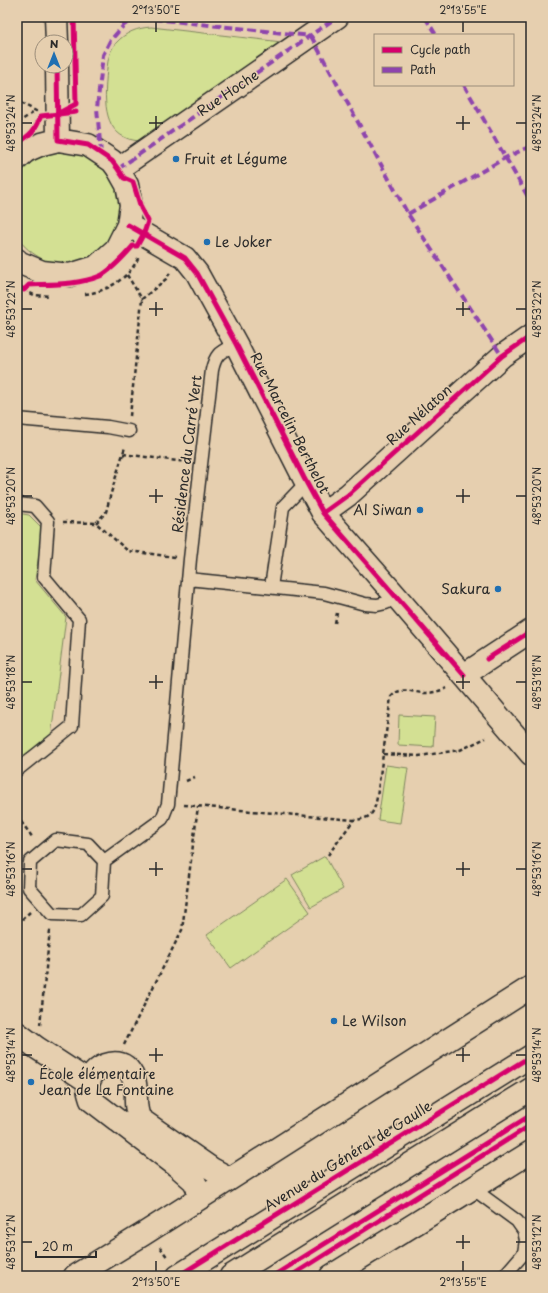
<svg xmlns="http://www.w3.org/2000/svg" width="548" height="1293" viewBox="0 0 548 1293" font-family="'Playpen Sans',sans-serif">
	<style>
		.green { fill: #d3e093; stroke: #7f865f }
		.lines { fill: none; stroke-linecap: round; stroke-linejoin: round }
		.lane-casing { stroke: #2b2b2b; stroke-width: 15 }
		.street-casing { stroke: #2b2b2b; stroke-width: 25 }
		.secondary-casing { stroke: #2b2b2b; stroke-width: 25 }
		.primary-casing { stroke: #2b2b2b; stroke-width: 25 }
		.path { stroke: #2b2b2b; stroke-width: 2.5; stroke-dasharray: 4 3; stroke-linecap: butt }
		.lane { stroke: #e6cfaf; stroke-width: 12 }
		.street { stroke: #e6cfaf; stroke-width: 22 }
		.secondary { stroke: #e6cfaf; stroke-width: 22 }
		.primary { stroke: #e6cfaf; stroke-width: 22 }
		.quiet { stroke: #8e44ad; stroke-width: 4; stroke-dasharray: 8 4; stroke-linecap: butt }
		.cycleway-casing { stroke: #e6cfaf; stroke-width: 8 }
		.cycleway { stroke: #d6006c; stroke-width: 5 }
		.ticks { fill: none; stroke: #2b2b2b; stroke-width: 1.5 }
		.poi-dot { fill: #1f6fb2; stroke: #e6cfaf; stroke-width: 1.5 }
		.labels { text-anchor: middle; stroke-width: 3; stroke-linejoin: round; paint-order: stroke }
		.street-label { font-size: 14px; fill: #2b2b2b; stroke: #e6cfaf }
		.poi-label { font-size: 14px; fill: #2b2b2b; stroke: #e6cfaf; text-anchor: start }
		.neatline { fill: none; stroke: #2b2b2b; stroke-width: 1.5 }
		.ticks-label { font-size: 10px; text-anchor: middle; fill: #2b2b2b }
	</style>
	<rect width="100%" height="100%" fill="#e6cfaf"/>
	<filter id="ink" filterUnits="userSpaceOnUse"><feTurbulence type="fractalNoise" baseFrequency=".025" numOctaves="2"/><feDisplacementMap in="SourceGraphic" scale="8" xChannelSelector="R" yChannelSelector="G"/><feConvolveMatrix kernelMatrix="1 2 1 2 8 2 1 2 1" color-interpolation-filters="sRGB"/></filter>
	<g filter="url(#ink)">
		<!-- green -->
		<path class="green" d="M 151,27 L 282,42 L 140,141 C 106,139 104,108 106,81 C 107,69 107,53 116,43 C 126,32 137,28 151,27 Z
			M 70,151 C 76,153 82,154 88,156 C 97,160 105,168 111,176 C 134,208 115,254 77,262 C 66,265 55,264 44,260 C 33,254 23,247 17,236 L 17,179 C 23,167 38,156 51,153 C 57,152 64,152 70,151 Z
			M 17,513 L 29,515 L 43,529 L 35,580 L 66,617 L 51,736 L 17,760 Z
			M 399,715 L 435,717 L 433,747 L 398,745 Z
			M 386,765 L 408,768 L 400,823 L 378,820 Z
			M 325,856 L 343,889 L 311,907 L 292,875 Z
			M 287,879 L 310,912 L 231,968 L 207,935 Z"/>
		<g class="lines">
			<defs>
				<path id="lane" d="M 17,419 L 108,427 L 129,431
					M 17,504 L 35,506 L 48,521 L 44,577 L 79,619 L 72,726 L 17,770
					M 188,579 L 324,593 L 365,604 L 377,605 L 386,603 L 395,595
					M 271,587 L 283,507 L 306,483
					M 56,840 L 88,844 L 104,861 L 102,896 L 81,915 L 52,914 L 29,888 L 30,862 Z
					M 104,861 L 162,819 L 168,804 L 190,559 L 212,370 C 216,352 221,352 236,344
					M 472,1188 L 517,1221 L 524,1231 L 526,1240 L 524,1253 L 504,1276"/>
				<path id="street" d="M 118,169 L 337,17
					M 323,513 L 348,495 L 502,356 L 531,336
					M 464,675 L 531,631
					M 17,1033 L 37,1048 L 89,1082
					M 198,1199 L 198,1189 L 194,1181 L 177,1166 L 91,1100 C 89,1094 87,1088 89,1082 C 93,1067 117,1056 128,1069 C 142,1085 131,1103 140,1119 L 212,1169 L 229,1178
					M 75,1276 L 142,1235 L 531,987
					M 331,1276 L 531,1152"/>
				<path id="secondary" d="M 56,17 L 57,42
					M 57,66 L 58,140
					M 17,159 L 26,151 L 42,144 L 58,140 L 88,145 L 112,161 L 118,169 L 127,185 L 131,205 L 128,225 L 116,249 L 96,267 L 70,275 L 42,272 L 18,262 L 17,260
					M 128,225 L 185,258 L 197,273 L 236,344 L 304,478 L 323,513 L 395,595 L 531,754"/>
				<path id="primary" d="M 178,1276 L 531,1056
					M 231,1276 L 531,1089"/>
			</defs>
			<!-- lane casing -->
			<use href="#lane" class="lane-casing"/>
			<!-- street casing -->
			<use href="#street" class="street-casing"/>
			<!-- secondary casing -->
			<use href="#secondary" class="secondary-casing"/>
			<!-- primary casing -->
			<use href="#primary" class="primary-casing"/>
			<!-- path -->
			<path class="path" d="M 17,40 L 21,103 L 36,111 L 17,123
				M 127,275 L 142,299 L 166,279 L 170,273
				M 24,290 L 34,295 L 50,296
				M 85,294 C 107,292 131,277 139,256
				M 130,416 L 142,299
				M 123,454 L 186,462
				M 63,522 L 96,523 L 128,551 L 175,557
				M 96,523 L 106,512 L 111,493 L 125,447
				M 335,623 L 337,613
				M 383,754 L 419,756 L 460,750 L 486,738
				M 186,781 L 195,777
				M 184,805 L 353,820 C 371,819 374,814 377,797 L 391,697 C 402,685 411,693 425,693 C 433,693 440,691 447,688
				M 17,816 L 33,838
				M 328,855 L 353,821
				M 17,924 L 30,912
				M 40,1025 L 50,930
				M 124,1045 L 182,930 L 198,806
				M 520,1132 L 531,1125
				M 160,1247 L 168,1258
				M 291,1276 L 314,1261"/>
			<!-- lane -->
			<use href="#lane" class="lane"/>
			<!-- street -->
			<use href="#street" class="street"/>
			<!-- secondary -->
			<use href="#secondary" class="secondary"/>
			<!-- primary -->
			<use href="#primary" class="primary"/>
			<!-- quiet -->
			<path class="quiet" d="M 116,17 L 124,25
				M 425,17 L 436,35
				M 311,36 L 408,214 L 502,356
				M 464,85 L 531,202
				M 101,154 L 97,108 L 103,55 L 110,41 L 124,25 L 133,19 L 145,18 L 311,36
				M 118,169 L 337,17
				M 408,214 L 505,158 L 531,146"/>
			<defs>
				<path id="cycleway" d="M 57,114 L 76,104 L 74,17
					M 17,144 C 31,134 34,132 41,116 L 76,112
					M 128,225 L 185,258 L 197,273 L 236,344 L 304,478 L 323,513 L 464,675
					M 17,286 L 24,290 L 29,285 C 53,284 78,285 100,276 C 111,271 125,255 133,246 L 137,246 L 144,233 L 148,221 L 141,208 L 133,182 L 124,178 L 118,169 L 112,161 L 88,145 L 58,140 L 57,66
					M 323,513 L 348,495 L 502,356 L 531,336
					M 487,659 L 531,631
					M 178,1276 L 531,1056
					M 273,1276 L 531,1115
					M 291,1276 L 531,1125"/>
			</defs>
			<!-- cycleway casing -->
			<use href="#cycleway" class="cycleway-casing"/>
			<!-- cycleway -->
			<use href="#cycleway" class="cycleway"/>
		</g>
	</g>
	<!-- ticks -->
	<path class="ticks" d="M 156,22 L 156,32M 463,22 L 463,32M 156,116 L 156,130M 463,116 L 463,130M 22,123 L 32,123M 149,123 L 163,123M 456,123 L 470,123M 516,123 L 526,123M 156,302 L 156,316M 463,302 L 463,316M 22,309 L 32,309M 149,309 L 163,309M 456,309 L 470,309M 516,309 L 526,309M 156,489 L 156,503M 463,489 L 463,503M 22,496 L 32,496M 149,496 L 163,496M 456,496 L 470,496M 516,496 L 526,496M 156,675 L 156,689M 463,675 L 463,689M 22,682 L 32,682M 149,682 L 163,682M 456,682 L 470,682M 516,682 L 526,682M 156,862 L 156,876M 463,862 L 463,876M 22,869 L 32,869M 149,869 L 163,869M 456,869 L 470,869M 516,869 L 526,869M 156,1048 L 156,1062M 463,1048 L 463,1062M 22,1055 L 32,1055M 149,1055 L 163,1055M 456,1055 L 470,1055M 516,1055 L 526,1055M 463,1235 L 463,1249M 22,1242 L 32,1242M 456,1242 L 470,1242M 516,1242 L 526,1242M 156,1261 L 156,1271M 463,1261 L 463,1271"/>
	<!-- markers -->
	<g class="poi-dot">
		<circle cx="176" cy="159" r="4"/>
		<circle cx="207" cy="242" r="4"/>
		<circle cx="420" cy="510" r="4"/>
		<circle cx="498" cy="589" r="4"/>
		<circle cx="334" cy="1021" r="4"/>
		<circle cx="31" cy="1082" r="4"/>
	</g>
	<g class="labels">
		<!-- street labels -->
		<g class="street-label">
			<text transform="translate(228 93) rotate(-34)" y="5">Rue Hoche</text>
			<text transform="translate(419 415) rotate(-42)" y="5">Rue Nélaton</text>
			<text transform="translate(290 423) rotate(63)" y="5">Rue Marcelin Berthelot</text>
			<text transform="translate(187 454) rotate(-83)" y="5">Résidence du Carré Vert</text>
			<text transform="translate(348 1156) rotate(-32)" y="5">Avenue du Général de Gaulle</text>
		</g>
		<!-- poi labels -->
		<g class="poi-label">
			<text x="184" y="164">Fruit et Légume</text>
			<text x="215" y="247">Le Joker</text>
			<text x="412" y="515" text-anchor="end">Al Siwan</text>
			<text x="490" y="594" text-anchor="end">Sakura</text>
			<text x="342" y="1026">Le Wilson</text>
			<text x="39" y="1079">École élémentaire<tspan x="39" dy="16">Jean de La Fontaine</tspan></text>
		</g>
	</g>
	<!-- margin -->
	<rect width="548" height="1293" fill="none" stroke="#e6cfaf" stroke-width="44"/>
	<!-- legend -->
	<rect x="374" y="34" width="140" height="52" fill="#e6cfaf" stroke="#9b8d7a"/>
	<rect x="382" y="47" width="20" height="6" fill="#d6006c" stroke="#9b8d7a"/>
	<text x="410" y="54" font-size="12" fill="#2b2b2b">Cycle path</text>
	<rect x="382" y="67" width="20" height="6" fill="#8e44ad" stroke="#9b8d7a"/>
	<text x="410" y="74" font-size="12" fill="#2b2b2b">Path</text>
	<!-- north arrow -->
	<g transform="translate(54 54)"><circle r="19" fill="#e6cfaf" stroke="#9b8d7a"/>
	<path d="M0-3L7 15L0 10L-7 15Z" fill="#1f6fb2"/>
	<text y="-6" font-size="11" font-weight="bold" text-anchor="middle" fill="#2b2b2b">N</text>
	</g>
	<!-- scale -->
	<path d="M36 1251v6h60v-6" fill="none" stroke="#2b2b2b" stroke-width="2"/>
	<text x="42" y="1251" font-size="12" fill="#2b2b2b" stroke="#e6cfaf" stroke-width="3" paint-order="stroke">20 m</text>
	<rect x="22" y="22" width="504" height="1249" class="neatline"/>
	<g class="ticks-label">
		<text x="156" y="14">2°13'50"E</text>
		<text x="463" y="14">2°13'55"E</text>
		<text transform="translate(11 123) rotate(-90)" y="4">48°53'24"N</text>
		<text transform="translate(537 123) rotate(-90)" y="4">48°53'24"N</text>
		<text transform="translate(11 309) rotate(-90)" y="4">48°53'22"N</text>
		<text transform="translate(537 309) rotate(-90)" y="4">48°53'22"N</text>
		<text transform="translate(11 496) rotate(-90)" y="4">48°53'20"N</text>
		<text transform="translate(537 496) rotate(-90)" y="4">48°53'20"N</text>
		<text transform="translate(11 682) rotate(-90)" y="4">48°53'18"N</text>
		<text transform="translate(537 682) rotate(-90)" y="4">48°53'18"N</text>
		<text transform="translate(11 869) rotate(-90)" y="4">48°53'16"N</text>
		<text transform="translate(537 869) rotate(-90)" y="4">48°53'16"N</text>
		<text transform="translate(11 1055) rotate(-90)" y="4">48°53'14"N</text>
		<text transform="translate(537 1055) rotate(-90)" y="4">48°53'14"N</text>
		<text transform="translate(11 1242) rotate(-90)" y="4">48°53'12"N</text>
		<text transform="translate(537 1242) rotate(-90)" y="4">48°53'12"N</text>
		<text x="156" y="1286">2°13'50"E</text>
		<text x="463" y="1286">2°13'55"E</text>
	</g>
</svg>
